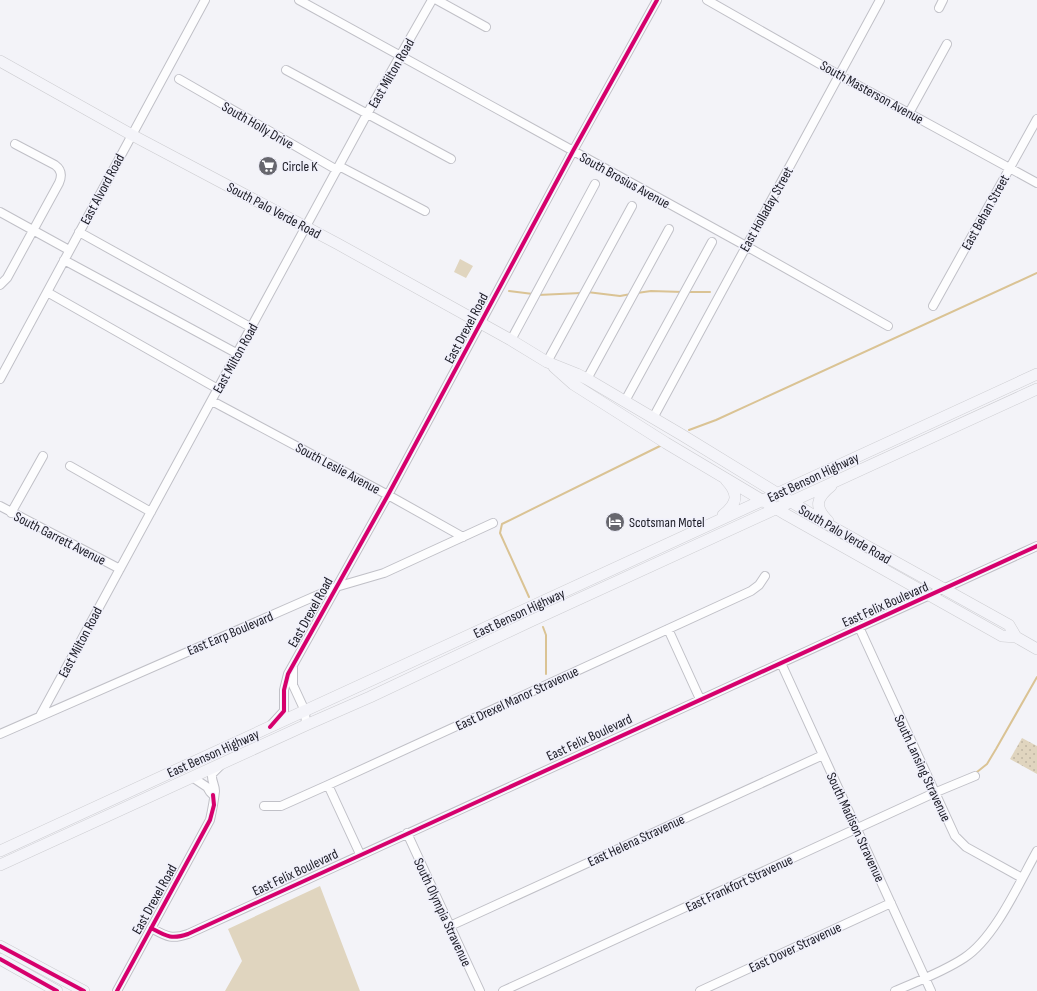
<svg xmlns="http://www.w3.org/2000/svg" width="1037" height="991" viewBox="0 0 1037 991" font-family="'Sofia Sans Condensed',sans-serif">
	<style>
		.grass { fill: #e0d5bf }
		.park { fill: url(#park-dots) }
		.lines { fill: none; stroke-linecap: round; stroke-linejoin: round }
		.stream { stroke: #dac394; stroke-width: 2 }
		.minor-casing { stroke: #c0c0c7; stroke-width: 10 }
		.major-casing { stroke: #cdcdd1; stroke-width: 12 }
		.minor { stroke: #fdfdfe; stroke-width: 8 }
		.major { stroke: #f4f4f9; stroke-width: 11 }
		.cycleway-casing { stroke: #f0f0fb; stroke-width: 6 }
		.cycleway { stroke: #d6006c; stroke-width: 4 }
		.labels { text-anchor: middle; stroke-width: 3; stroke-linejoin: round; paint-order: stroke }
		.street-label { font-size: 14px; fill: #1b1b24; stroke: #f0f0fb }
		.poi-label { font-size: 14px; fill: #1b1b24; stroke: #f0f0fb; text-anchor: start }
	</style>
	<defs>
		<pattern id="park-dots" width="8" height="8" patternUnits="userSpaceOnUse"><rect width="8" height="8" fill="#e0d5bf"/><path d="M2 2h.1M6 6h.1" fill="none" stroke="#c0b6a4" stroke-width="1.8" stroke-linecap="round"/></pattern>
	</defs>
	<rect width="100%" height="100%" fill="#f3f3f8"/>
	<!-- grass -->
	<path class="grass" d="M 460,259 L 473,266 L 466,278 L 454,272 Z
		M 320,886 L 360,991 L 225,991 L 242,961 L 228,929 Z"/>
	<!-- park -->
	<path class="park" d="M 1022,738 L 1037,746 L 1037,774 L 1010,759 Z"/>
	<g class="lines">
		<!-- stream -->
		<path class="stream" d="M 509,291 L 533,294
			M 587,292 L 620,296 L 631,294
			M 687,292 L 710,292
			M 637,293 L 651,291 L 683,292
			M 538,295 L 581,293
			M 689,430 L 716,420 L 1037,273
			M 529,597 L 500,533 L 502,524 L 662,445
			M 543,627 L 546,635 L 546,674
			M 977,772 L 987,764 L 996,749 L 1037,677"/>
		<defs>
			<path id="minor" d="M 299,0 L 746,246 L 888,326
				M 437,0 L 486,27
				M 707,0 L 839,75 L 1037,183
				M 939,8 L 943,0
				M 286,70 L 451,159
				M 179,79 L 337,170
				M 909,113 L 947,44
				M 339,166 L 425,211
				M 0,212 L 69,250
				M 79,232 L 252,328
				M 64,260 L 238,354
				M 0,285 L 7,278 L 59,183 C 62,176 62,170 55,165 L 15,144
				M 47,292 L 218,389
				M 933,306 L 1037,119
				M 511,340 L 595,184
				M 547,362 L 632,206
				M 0,379 L 205,0
				M 587,379 L 669,229
				M 212,401 L 388,495 L 463,537
				M 625,401 L 712,242
				M 653,418 L 880,0
				M 70,466 L 151,512
				M 0,506 L 120,569
				M 11,513 L 43,456
				M 859,627 L 955,836 L 966,847 L 1022,878
				M 668,629 L 700,699
				M 781,663 L 931,991
				M 293,668 L 293,685 L 305,711 L 306,725
				M 40,716 L 367,114 L 432,0
				M 272,724 L 284,711 L 284,690 L 288,674 L 388,495 L 573,151 L 657,0
				M 0,734 L 336,587 L 384,573 L 493,523
				M 192,777 L 207,787 L 210,792 L 213,795
				M 328,785 L 360,854
				M 264,806 L 281,806 L 328,785 L 751,591 L 759,585 L 765,576
				M 407,833 L 480,991
				M 450,926 L 823,755
				M 151,928 C 166,936 171,940 188,934 L 1037,546
				M 117,991 L 210,820 C 212,811 214,801 215,791 C 215,785 211,780 212,774 L 220,766
				M 503,991 L 934,793 L 975,776
				M 700,991 L 891,903
				M 895,991 C 918,981 943,972 964,958 C 995,938 1019,883 1037,851"/>
			<path id="major" d="M 0,61 L 132,135 L 338,244 L 511,340 L 547,362 L 577,374 L 587,379 L 682,435 L 829,525 L 1009,625 L 1016,637
				M 554,367 L 573,384 L 666,443 L 787,515 L 1002,636 L 1016,637 L 1037,649
				M 723,515 C 738,503 739,494 726,480
				M 828,521 C 814,507 816,498 831,486
				M 0,851 L 1037,374
				M 0,865 L 306,725 L 370,697 L 531,621 L 1037,389
				M 0,946 L 84,991
				M 0,959 L 57,991"/>
		</defs>
		<!-- minor casing -->
		<use href="#minor" class="minor-casing"/>
		<!-- major casing -->
		<use href="#major" class="major-casing"/>
		<!-- minor -->
		<use href="#minor" class="minor"/>
		<!-- major -->
		<use href="#major" class="major"/>
		<defs>
			<path id="cycleway" d="M 270,727 L 284,711 L 284,690 L 288,674 L 388,495 L 573,151 L 657,0
				M 151,928 C 166,936 171,940 188,934 L 1037,546
				M 0,946 L 84,991
				M 0,959 L 57,991
				M 117,991 L 210,820 L 214,805 L 213,795"/>
		</defs>
		<!-- cycleway casing -->
		<use href="#cycleway" class="cycleway-casing"/>
		<!-- cycleway -->
		<use href="#cycleway" class="cycleway"/>
	</g>
	<!-- icons -->
	<defs>
		<symbol id="supermarket-disc" viewBox="-11 -11 22 22"><circle r="9.5" fill="#67676e" stroke="#f0f0fb"/><path d="M-6-5.5h2.5l.6 2H6L4.5 2H-2.5L-4.4-4H-6ZM-1.5 3.2a1.3 1.3 0 1 0 .1 0ZM3 3.2a1.3 1.3 0 1 0 .1 0Z" fill="#fff"/></symbol>
		<symbol id="hotel-disc" viewBox="-11 -11 22 22"><circle r="9.5" fill="#67676e" stroke="#f0f0fb"/><path d="M-6-4.5h1.5V1H6V5H4.5V3h-9V5H-6ZM-4 0a1.8 1.8 0 1 1 3.6 0ZM.5 0V-2.5h3Q6-2.5 6 0Z" fill="#fff"/></symbol>
	</defs>
	<g fill-rule="evenodd">
		<use href="#supermarket-disc" x="257" y="155" width="22" height="22"/>
		<use href="#hotel-disc" x="604" y="511" width="22" height="22"/>
	</g>
	<g class="labels">
		<!-- street labels -->
		<g class="street-label">
			<text transform="translate(391 73) rotate(-60)" y="5">East Milton Road</text>
			<text transform="translate(872 92) rotate(29)" y="5">South Masterson Avenue</text>
			<text transform="translate(258 125) rotate(30)" y="5">South Holly Drive</text>
			<text transform="translate(625 180) rotate(29)" y="5">South Brosius Avenue</text>
			<text transform="translate(102 189) rotate(-62)" y="5">East Alvord Road</text>
			<text transform="translate(766 209) rotate(-61)" y="5">East Holladay Street</text>
			<text transform="translate(274 210) rotate(28)" y="5">South Palo Verde Road</text>
			<text transform="translate(985 212) rotate(-61)" y="5">East Behan Street</text>
			<text transform="translate(466 328) rotate(-62)" y="5">East Drexel Road</text>
			<text transform="translate(235 358) rotate(-61)" y="5">East Milton Road</text>
			<text transform="translate(338 468) rotate(28)" y="5">South Leslie Avenue</text>
			<text transform="translate(813 477) rotate(-25)" y="5">East Benson Highway</text>
			<text transform="translate(845 534) rotate(30)" y="5">South Palo Verde Road</text>
			<text transform="translate(60 538) rotate(27)" y="5">South Garrett Avenue</text>
			<text transform="translate(885 604) rotate(-24)" y="5">East Felix Boulevard</text>
			<text transform="translate(310 612) rotate(-61)" y="5">East Drexel Road</text>
			<text transform="translate(519 613) rotate(-25)" y="5">East Benson Highway</text>
			<text transform="translate(230 633) rotate(-23)" y="5">East Earp Boulevard</text>
			<text transform="translate(80 642) rotate(-62)" y="5">East Milton Road</text>
			<text transform="translate(517 698) rotate(-25)" y="5">East Drexel Manor Stravenue</text>
			<text transform="translate(589 737) rotate(-25)" y="5">East Felix Boulevard</text>
			<text transform="translate(213 753) rotate(-24)" y="5">East Benson Highway</text>
			<text transform="translate(923 768) rotate(65)" y="5">South Lansing Stravenue</text>
			<text transform="translate(856 827) rotate(65)" y="5">South Madison Stravenue</text>
			<text transform="translate(636 840) rotate(-25)" y="5">East Helena Stravenue</text>
			<text transform="translate(295 872) rotate(-25)" y="5">East Felix Boulevard</text>
			<text transform="translate(739 883) rotate(-25)" y="5">East Frankfort Stravenue</text>
			<text transform="translate(154 899) rotate(-61)" y="5">East Drexel Road</text>
			<text transform="translate(443 912) rotate(65)" y="5">South Olympia Stravenue</text>
			<text transform="translate(795 947) rotate(-25)" y="5">East Dover Stravenue</text>
		</g>
		<!-- poi labels -->
		<g class="poi-label">
			<text x="282" y="171">Circle K</text>
			<text x="629" y="527">Scotsman Motel</text>
		</g>
	</g>
</svg>
